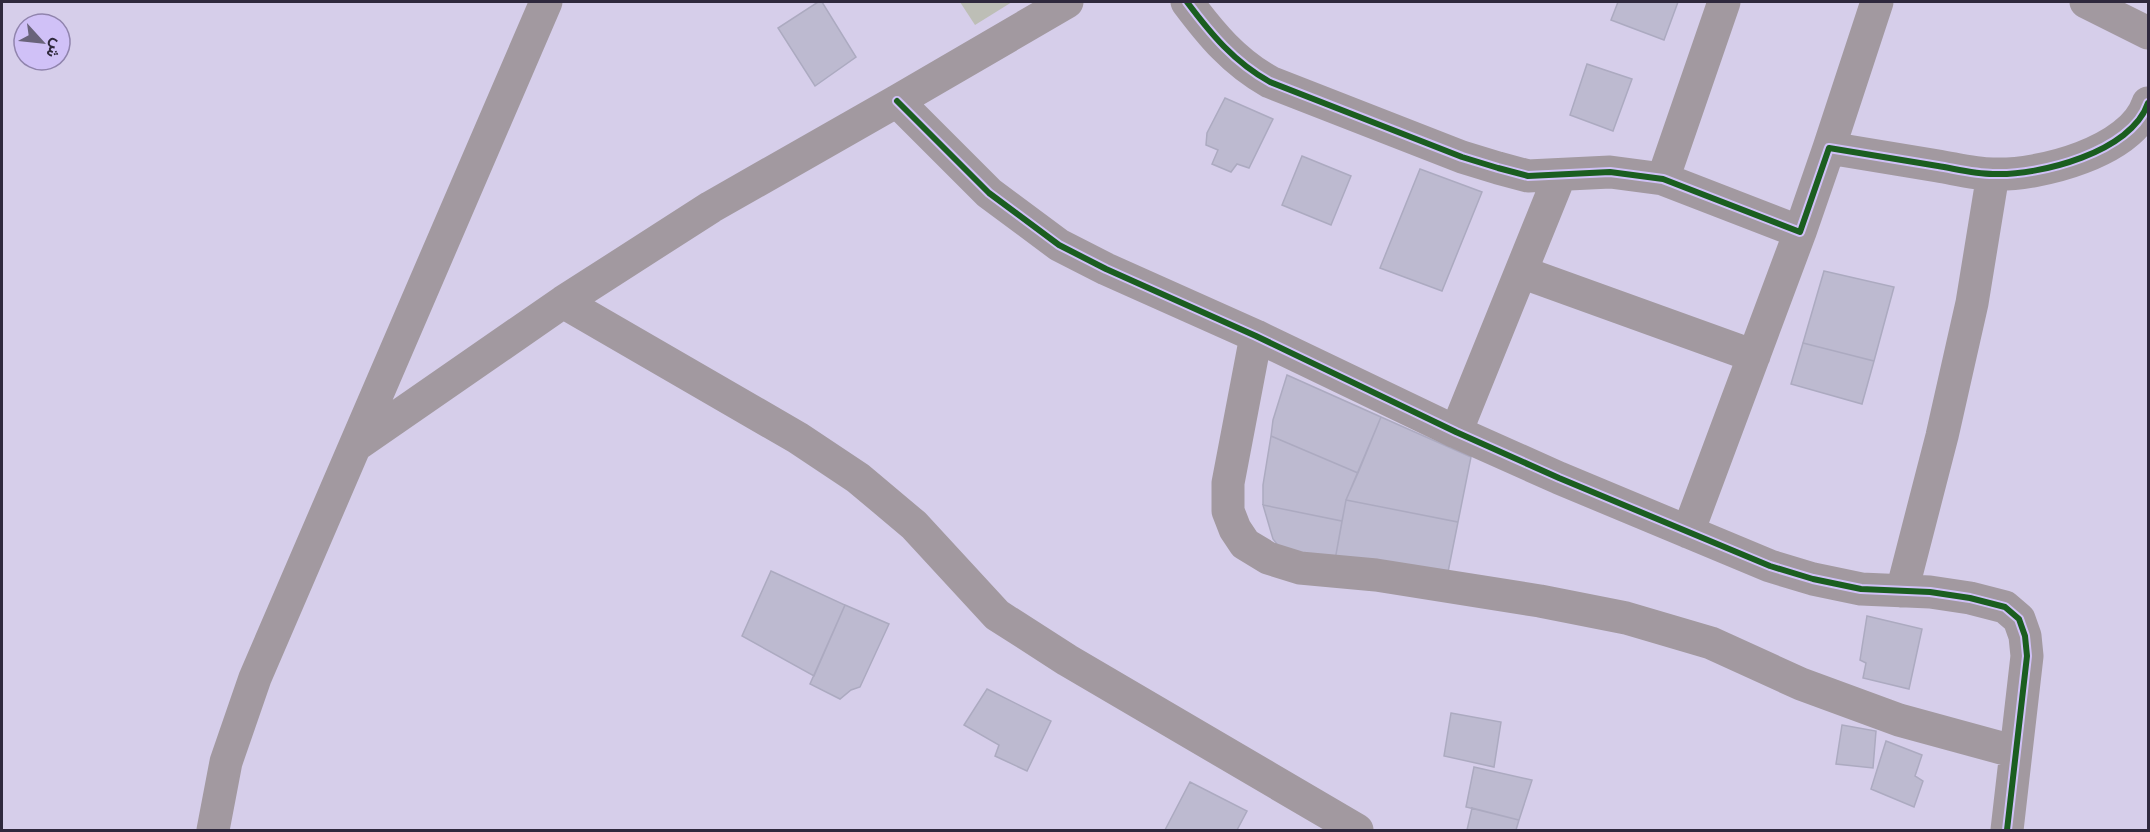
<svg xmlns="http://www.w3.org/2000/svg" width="2150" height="832" viewBox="0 0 2150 832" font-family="Ubuntu,Vazirmatn,sans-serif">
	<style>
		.green { fill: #bdbeb6 }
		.building { fill: #bdbad0; stroke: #acaac0; stroke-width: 1.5 }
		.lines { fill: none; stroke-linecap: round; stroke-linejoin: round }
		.minor { stroke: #a299a0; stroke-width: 33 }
		.cycleway-casing { stroke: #d0c1f7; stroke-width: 10 }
		.cycleway { stroke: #1b5e20; stroke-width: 6 }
	</style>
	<rect width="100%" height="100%" fill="#d6ceea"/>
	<!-- green -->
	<path class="green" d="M 960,2 L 1012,2 L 975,25 Z"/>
	<!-- building -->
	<path class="building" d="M 818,2 L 822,2 L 856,57 L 815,86 L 778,28 Z
		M 1618,2 L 1678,2 L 1664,40 L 1611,20 Z
		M 1587,64 L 1632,79 L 1613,131 L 1570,115 Z
		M 1225,98 L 1273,119 L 1249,168 L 1237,164 L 1231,172 L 1212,164 L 1218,150 L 1206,145 L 1207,133 Z
		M 1302,156 L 1351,176 L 1331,225 L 1282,205 Z
		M 1420,169 L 1482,192 L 1442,291 L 1380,268 Z
		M 1824,271 L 1894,287 L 1874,361 L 1803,343 Z
		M 1803,343 L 1874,361 L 1862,404 L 1791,384 Z
		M 1287,375 L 1381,417 L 1358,473 L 1271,436 L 1273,420 Z
		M 1381,417 L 1471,457 L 1458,522 L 1346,500 Z
		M 1271,436 L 1358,473 L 1346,500 L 1342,521 L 1263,505 L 1263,485 Z
		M 1346,500 L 1458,522 L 1446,582 L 1335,560 Z
		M 1263,505 L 1342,521 L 1335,560 L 1283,552 L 1273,539 Z
		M 771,571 L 845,605 L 814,676 L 742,636 Z
		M 845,605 L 889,624 L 860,687 L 851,690 L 840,699 L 810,684 Z
		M 1867,616 L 1922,629 L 1909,689 L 1863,678 L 1866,663 L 1860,660 Z
		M 987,689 L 1051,721 L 1027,771 L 995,756 L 999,745 L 964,725 Z
		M 1451,713 L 1501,722 L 1494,767 L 1444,756 Z
		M 1842,725 L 1876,731 L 1873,768 L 1836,764 Z
		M 1886,741 L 1922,755 L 1915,776 L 1923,781 L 1914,807 L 1871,789 Z
		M 1474,767 L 1532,780 L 1519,820 L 1466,807 Z
		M 1190,782 L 1247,811 L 1237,830 L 1165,830 Z
		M 1472,808 L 1519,820 L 1516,830 L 1467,830 Z"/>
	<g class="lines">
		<!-- minor -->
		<path class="minor" d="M 1187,2 C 1211,34 1234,62 1270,82 L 1462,157 L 1498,168 L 1528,176 L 1610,172 L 1663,179 L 1800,232 L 1829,148 C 1865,154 1902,160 1938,166 C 1956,169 1975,174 1993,174 C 2039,176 2132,152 2148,103
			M 2086,2 L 2148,33
			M 897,101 L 989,193 L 1059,245 L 1106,269 L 1256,336 L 1456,432 L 1559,478 L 1770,566 L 1813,579 L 1861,589 L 1930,592 L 1970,598 L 2005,607 L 2019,619 L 2025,636 L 2027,656 L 2007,830
			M 1829,148 L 1877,2
			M 1663,179 L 1724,2
			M 1521,272 L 1754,356
			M 563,302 L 798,438 L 858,478 L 914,525 L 997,615 L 1067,660 L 1357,830
			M 1256,336 L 1228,483 L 1228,511 L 1235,529 L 1245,544 L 1268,558 L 1300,568 L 1376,575 L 1540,601 L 1626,618 L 1711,643 L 1801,684 L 1899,720 L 2016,752
			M 1456,432 L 1560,175
			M 355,446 L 563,302 L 711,207 L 897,101 L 1067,2
			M 1688,532 L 1800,232
			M 1902,591 L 1942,436 L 1972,303 L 1993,174
			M 213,830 L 226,762 L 255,678 L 546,2"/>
		<defs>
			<path id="cycleway" d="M 1187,2 C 1211,34 1234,62 1270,82 L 1462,157 L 1498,168 L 1528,176 L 1610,172 L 1663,179 L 1800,232 L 1829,148 C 1865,154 1902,160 1938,166 C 1956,169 1975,174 1993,174 C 2039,176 2132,152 2148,103
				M 897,101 L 989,193 L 1059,245 L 1106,269 L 1256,336 L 1456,432 L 1559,478 L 1770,566 L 1813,579 L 1861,589 L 1930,592 L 1970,598 L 2005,607 L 2019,619 L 2025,636 L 2027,656 L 2007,830"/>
		</defs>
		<!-- cycleway casing -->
		<use href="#cycleway" class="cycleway-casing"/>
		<!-- cycleway -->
		<use href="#cycleway" class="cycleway"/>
	</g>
	<!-- border -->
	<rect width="2150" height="832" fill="none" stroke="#2f293d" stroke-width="6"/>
	<!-- north arrow -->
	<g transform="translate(42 42) rotate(117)"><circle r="28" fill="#d0c1f7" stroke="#9084ad" stroke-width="1.5"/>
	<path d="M0-4.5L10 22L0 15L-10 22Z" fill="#69637a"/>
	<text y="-9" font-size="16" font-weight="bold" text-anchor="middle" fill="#2f293d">ش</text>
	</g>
</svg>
